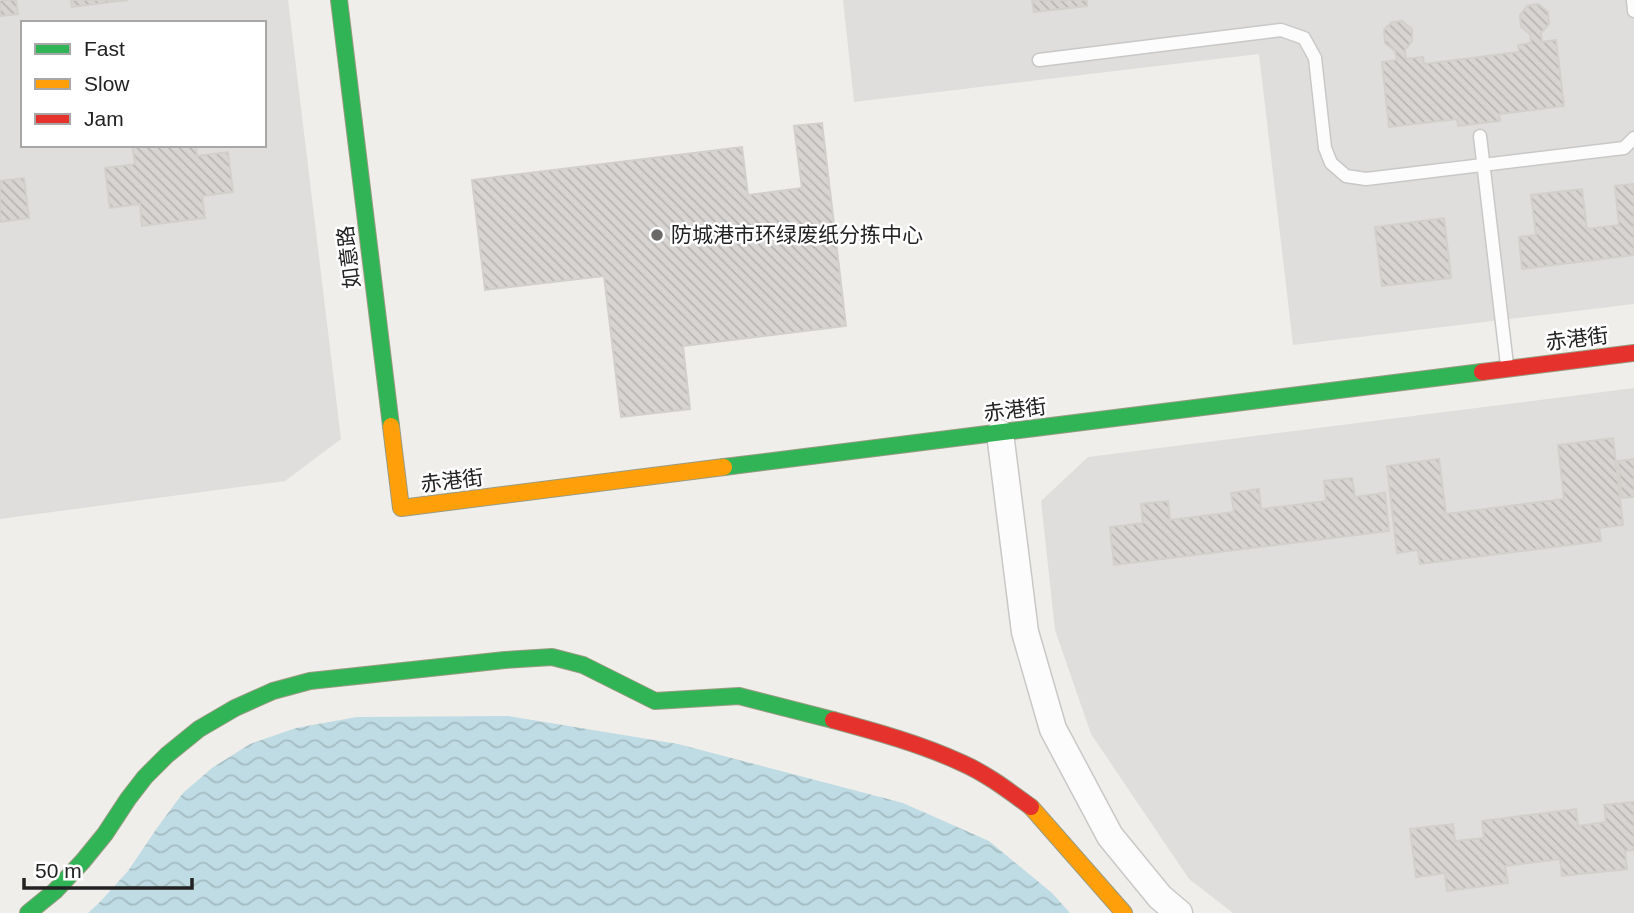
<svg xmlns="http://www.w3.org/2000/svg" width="1634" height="913" viewBox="0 0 1634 913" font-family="Helvetica,'Noto Sans SC',sans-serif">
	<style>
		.residential { fill: #dfdedc; fill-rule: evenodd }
		.water { fill: url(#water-waves) }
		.building { fill: url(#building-back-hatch); stroke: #d3d0cc; stroke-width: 2 }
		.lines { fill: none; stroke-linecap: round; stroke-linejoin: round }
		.lane-casing { stroke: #c9c8c7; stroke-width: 15 }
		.street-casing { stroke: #c9c8c7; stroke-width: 29 }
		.fast-casing { stroke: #999a82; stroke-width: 18 }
		.slow-casing { stroke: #999a82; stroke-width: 18 }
		.jam-casing { stroke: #999a82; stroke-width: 18 }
		.lane { stroke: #fdfcfc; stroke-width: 12 }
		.street { stroke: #fdfcfc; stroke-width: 26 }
		.fast { stroke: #30b455; stroke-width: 16 }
		.slow { stroke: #ff9f0a; stroke-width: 16 }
		.jam { stroke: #e5322d; stroke-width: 16 }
		.poi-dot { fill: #6a6968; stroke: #fff; stroke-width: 2.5 }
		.labels { text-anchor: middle; stroke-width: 5; stroke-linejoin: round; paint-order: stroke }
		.poi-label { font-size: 21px; fill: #222; stroke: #fff; text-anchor: start }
		.street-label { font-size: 21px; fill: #222; stroke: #fff }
	</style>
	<defs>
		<pattern id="water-waves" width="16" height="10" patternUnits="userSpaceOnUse" patternTransform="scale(1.75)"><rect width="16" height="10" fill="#bfdbe3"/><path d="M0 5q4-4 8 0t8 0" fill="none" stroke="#a4bcc2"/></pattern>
		<pattern id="building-back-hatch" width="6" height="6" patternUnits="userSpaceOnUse" patternTransform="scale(1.75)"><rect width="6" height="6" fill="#d7d4d2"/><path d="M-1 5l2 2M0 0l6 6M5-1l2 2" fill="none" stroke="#b8b6b4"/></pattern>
	</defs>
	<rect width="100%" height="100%" fill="#f0eeeb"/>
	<!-- residential -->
	<path class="residential" d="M 0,0 L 288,0 L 341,439 L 285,481 L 0,519 ZM 23,23 L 264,23 L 264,145 L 23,145 Z
		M 843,0 L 1634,0 L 1634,304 L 1293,345 L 1259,54 L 854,102 Z
		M 1634,388 L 1634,913 L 1233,913 L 1189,879 L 1091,734 L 1055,630 L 1041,501 L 1088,457 Z"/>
	<!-- water -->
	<path class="water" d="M 508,716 L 678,744 L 903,803 L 989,841 L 1052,893 L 1070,913 L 88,913 L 100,902 L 128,871 L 157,828 L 183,793 L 212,768 L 250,744 L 296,728 L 357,717 Z"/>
	<!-- building -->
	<path class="building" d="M 0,0 L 16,0 L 18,14 L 0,16 Z
		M 71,0 L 128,0 L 72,7 Z
		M 1032,0 L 1087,0 L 1087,6 L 1034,12 Z
		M 1538,4 L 1548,12 L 1549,24 L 1541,33 L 1542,42 L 1556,40 L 1564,106 L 1499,114 L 1500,121 L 1458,126 L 1457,119 L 1389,127 L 1382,62 L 1397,60 L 1395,51 L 1385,43 L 1384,30 L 1392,22 L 1402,21 L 1412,29 L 1412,41 L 1405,50 L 1406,59 L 1423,57 L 1424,64 L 1519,52 L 1518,45 L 1531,43 L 1530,34 L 1521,27 L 1520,15 L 1527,6 Z
		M 822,123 L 846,326 L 683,346 L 690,409 L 621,417 L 604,276 L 485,290 L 472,180 L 742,147 L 748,195 L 802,188 L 794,126 Z
		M 132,145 L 196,145 L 197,156 L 228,152 L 233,192 L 202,196 L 205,218 L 142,226 L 140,204 L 110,208 L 105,168 L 135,164 Z
		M 24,178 L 29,218 L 0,222 L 0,181 Z
		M 1634,184 L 1634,255 L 1522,269 L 1519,237 L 1536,235 L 1531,195 L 1582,189 L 1587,229 L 1619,225 L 1615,186 Z
		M 1444,218 L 1451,278 L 1382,286 L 1375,227 Z
		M 1613,438 L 1623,525 L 1599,528 L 1601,541 L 1420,564 L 1418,550 L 1397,553 L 1387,466 L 1439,459 L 1446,514 L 1564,499 L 1558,445 Z
		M 1634,459 L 1634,497 L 1622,498 L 1618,461 Z
		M 1352,478 L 1355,497 L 1385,493 L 1389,531 L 1114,565 L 1110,527 L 1143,523 L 1141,504 L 1168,501 L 1170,520 L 1234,512 L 1231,493 L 1259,489 L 1261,509 L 1326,501 L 1324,481 Z
		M 1634,802 L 1634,850 L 1625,851 L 1627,869 L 1562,876 L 1560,859 L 1505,866 L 1508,883 L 1447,891 L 1445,873 L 1416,877 L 1410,829 L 1453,824 L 1455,841 L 1484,838 L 1482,821 L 1576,809 L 1578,826 L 1606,822 L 1604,805 Z"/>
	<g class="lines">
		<defs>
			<path id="lane" d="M 1633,0 L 1634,11
				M 1039,60 L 1281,30 L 1304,38 L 1315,58 L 1325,148 L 1331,163 L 1346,176 L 1366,179 L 1624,148 L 1634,138
				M 1480,136 L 1507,365"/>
			<path id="street" d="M 1000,433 L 1025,632 L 1053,729 L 1110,836 L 1160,897 L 1179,913"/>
			<path id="fast" d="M 339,0 L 391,426
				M 724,467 L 1482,372
				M 28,913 L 55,891 L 83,861 L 105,834 L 128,799 L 145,777 L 167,755 L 199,729 L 235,708 L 273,691 L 310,681 L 505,660 L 552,657 L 583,665 L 655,701 L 739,696 L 833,720"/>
			<path id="slow" d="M 391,426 L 401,508 L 724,467
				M 1031,807 L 1124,913"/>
			<path id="jam" d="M 1482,372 L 1634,353
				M 833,720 C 877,732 921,744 962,763 C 987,774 1009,791 1031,807"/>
		</defs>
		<!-- lane casing -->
		<use href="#lane" class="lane-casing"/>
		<!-- street casing -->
		<use href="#street" class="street-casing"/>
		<!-- fast casing -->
		<use href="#fast" class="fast-casing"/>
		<!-- slow casing -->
		<use href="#slow" class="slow-casing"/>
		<!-- jam casing -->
		<use href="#jam" class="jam-casing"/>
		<!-- lane -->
		<use href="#lane" class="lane"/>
		<!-- street -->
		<use href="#street" class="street"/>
		<!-- fast -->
		<use href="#fast" class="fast"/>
		<!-- slow -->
		<use href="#slow" class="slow"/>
		<!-- jam -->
		<use href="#jam" class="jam"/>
	</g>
	<!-- markers -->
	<circle class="poi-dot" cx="657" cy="235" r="7"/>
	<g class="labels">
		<!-- poi labels -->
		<g class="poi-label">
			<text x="671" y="242">防城港市环绿废纸分拣中心</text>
		</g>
		<!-- street labels -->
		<g class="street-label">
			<text transform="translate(349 257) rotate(-97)" y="7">如意路</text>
			<text transform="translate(1577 339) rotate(-7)" y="7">赤港街</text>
			<text transform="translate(1015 410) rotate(-7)" y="7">赤港街</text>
			<text transform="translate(452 481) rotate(-7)" y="7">赤港街</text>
		</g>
	</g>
	<!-- legend -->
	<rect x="21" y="21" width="245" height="126" fill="#ffffff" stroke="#a7a7a7" stroke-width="2"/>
	<rect x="35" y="44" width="35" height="10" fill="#30b455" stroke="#a7a7a7" stroke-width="2"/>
	<text x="84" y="56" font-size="21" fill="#222222">Fast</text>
	<rect x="35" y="79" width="35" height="10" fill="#ff9f0a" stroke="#a7a7a7" stroke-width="2"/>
	<text x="84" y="91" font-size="21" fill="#222222">Slow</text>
	<rect x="35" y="114" width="35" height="10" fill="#e5322d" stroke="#a7a7a7" stroke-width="2"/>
	<text x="84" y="126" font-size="21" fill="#222222">Jam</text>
	<!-- scale -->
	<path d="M24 878v10h168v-10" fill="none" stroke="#222222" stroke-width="3.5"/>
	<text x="35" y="878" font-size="21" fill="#222222" stroke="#ffffff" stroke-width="5" paint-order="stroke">50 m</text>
</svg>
